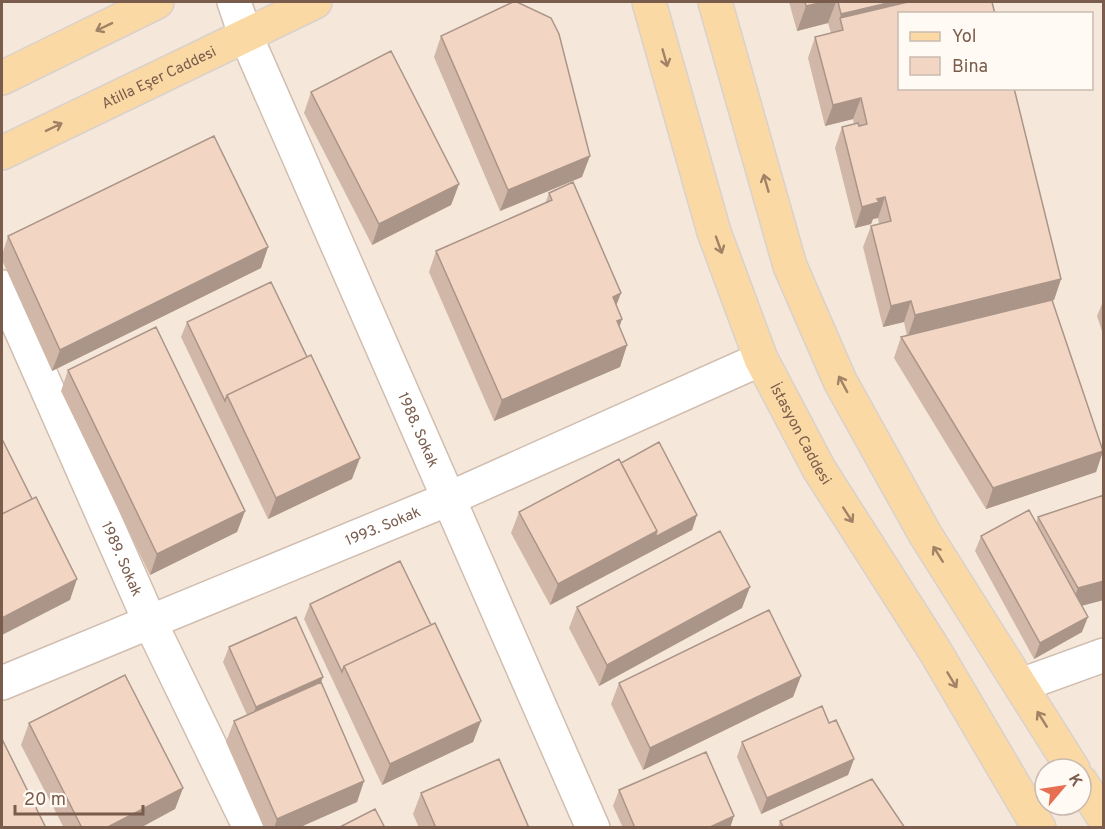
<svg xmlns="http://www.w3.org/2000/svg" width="1105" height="829" viewBox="0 0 1105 829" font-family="Overpass,sans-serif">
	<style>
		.residential { fill: #f5e8da; fill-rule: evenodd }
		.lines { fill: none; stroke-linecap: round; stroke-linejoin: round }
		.minor-casing { stroke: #d1beb0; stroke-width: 36 }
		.major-casing { stroke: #dad1cd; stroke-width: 36 }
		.minor { stroke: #fff; stroke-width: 33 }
		.major { stroke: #fbd9a5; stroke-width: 33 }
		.wall { fill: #d1b7a8 }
		.shaded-wall { fill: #aa9588 }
		.building { fill: #f3d5c3; stroke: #aa9588; stroke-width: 1.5 }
		.oneway { stroke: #a18267 }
		.labels { text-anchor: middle; stroke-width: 6; stroke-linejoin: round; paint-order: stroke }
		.street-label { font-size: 15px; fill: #7a5c4d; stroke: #fffaf3 }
	</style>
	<rect width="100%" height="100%" fill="#fdf6ec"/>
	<!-- residential -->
	<path class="residential" d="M 2,2 L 1103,2 L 1103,827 L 2,827 ZM 900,14 L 1092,14 L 1092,88 L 900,88 ZM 1045,769 L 1081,769 L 1081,805 L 1045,805 Z"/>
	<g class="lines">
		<defs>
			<g id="minor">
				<path id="s1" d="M 234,2 L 245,34 L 593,828"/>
				<path id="s2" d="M 2,287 L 150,622 L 250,828"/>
				<path id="s3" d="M 2,683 L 448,499 L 761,359"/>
				<path d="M 1021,685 L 1104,655"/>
			</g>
			<g id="major">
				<path id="s4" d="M 649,2 L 714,232 L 761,359 L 819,469 L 935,651 L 1039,828"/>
				<path d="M 715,2 L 790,266 L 840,381 L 925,534 L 1073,769"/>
				<path d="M 2,78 L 157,2"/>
				<path id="s5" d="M 2,153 L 315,2"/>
				<path d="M 1081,782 L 1104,818"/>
			</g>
		</defs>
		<!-- minor casing -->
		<use href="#minor" class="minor-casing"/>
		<!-- major casing -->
		<use href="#major" class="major-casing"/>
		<!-- minor -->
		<use href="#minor" class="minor"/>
		<!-- major -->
		<use href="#major" class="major"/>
	</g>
	<!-- wall -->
	<path class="wall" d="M 789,2 L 992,2 L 1061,279 L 1054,300 L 1052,300 L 1103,451 L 1096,472 L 986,509 L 894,358 L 901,337 L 907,336 L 904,322 L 883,327 L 863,247 L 871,226 L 879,224 L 878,218 L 873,219 L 871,224 L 855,228 L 835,148 L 842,127 L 854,124 L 853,119 L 825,126 L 808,58 L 815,37 L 831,33 L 828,23 L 797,31 Z
		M 441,36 L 582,177 L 500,211 L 434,57 Z
		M 311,92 L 459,184 L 451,205 L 372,245 L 304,113 Z
		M 549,193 L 621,293 L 616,305 L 622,319 L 619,327 L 627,345 L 620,367 L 494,421 L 429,272 L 436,251 L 545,204 Z
		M 8,236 L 268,247 L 261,268 L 52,371 L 2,260 L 2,255 Z
		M 1104,299 L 1104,337 L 1097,316 Z
		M 187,322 L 352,479 L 268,519 L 181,337 Z
		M 68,370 L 245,511 L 237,532 L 150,575 L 61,391 Z
		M 621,463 L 697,515 L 692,530 L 550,605 L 511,533 L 519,512 Z
		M 1104,495 L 1082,606 L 1082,632 L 1034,659 L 975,551 L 981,536 L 1036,523 L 1038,517 Z
		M 310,604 L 431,625 L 481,721 L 473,742 L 382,785 L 304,619 Z
		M 577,607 L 742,608 L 599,686 L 569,628 Z
		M 229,647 L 323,677 L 321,682 L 364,781 L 357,802 L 298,828 L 264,828 L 226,742 L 234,721 L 247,715 L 223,662 Z
		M 801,676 L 793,697 L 643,770 L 611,704 L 619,683 Z
		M 29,723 L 183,788 L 175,809 L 140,828 L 64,828 L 21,745 Z
		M 829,723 L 854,759 L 848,775 L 761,814 L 737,757 L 742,742 Z
		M 619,790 L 730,828 L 623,828 L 613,806 Z
		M 421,793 L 529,828 L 419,828 L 413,814 Z
		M 780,821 L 905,828 L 778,828 Z"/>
	<!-- shaded-wall -->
	<path class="shaded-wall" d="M 824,2 L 836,2 L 828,23 L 797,31 L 806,6 Z
		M 892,2 L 980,2 L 843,30 L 840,18 L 841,14 Z
		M 861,98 L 853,119 L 825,126 L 833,105 Z
		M 590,156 L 582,177 L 500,211 L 508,190 Z
		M 459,184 L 451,205 L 372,245 L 379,224 Z
		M 885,197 L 878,218 L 873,219 L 871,224 L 855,228 L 862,207 L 877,199 Z
		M 268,247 L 261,268 L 52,371 L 60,350 Z
		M 1061,279 L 1054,300 L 908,336 L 915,315 Z
		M 621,293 L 613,314 L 613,297 Z
		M 911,301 L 904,322 L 883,327 L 891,306 Z
		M 622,319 L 615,340 L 617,321 Z
		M 627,345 L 620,367 L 494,421 L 502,400 Z
		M 1103,451 L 1096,472 L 986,509 L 993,488 Z
		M 360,458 L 352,479 L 268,519 L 276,498 Z
		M 245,511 L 237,532 L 150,575 L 157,554 Z
		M 697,515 L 692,530 L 550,605 L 558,584 L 657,531 Z
		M 77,579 L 70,600 L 2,635 L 2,618 Z
		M 1104,581 L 1104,600 L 1070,609 L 1078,588 Z
		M 750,587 L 742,608 L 599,686 L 607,665 Z
		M 1088,617 L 1082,632 L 1034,659 L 1040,643 Z
		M 801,676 L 793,697 L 643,770 L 650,748 Z
		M 323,677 L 317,692 L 250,722 L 256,707 Z
		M 481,721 L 473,742 L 382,785 L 390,764 Z
		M 854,759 L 848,775 L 761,814 L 767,798 Z
		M 364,781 L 357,802 L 298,828 L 274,828 L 277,819 Z
		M 183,788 L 175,809 L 140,828 L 106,828 Z
		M 734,816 L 730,828 L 708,828 Z"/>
	<!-- building -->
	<path class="building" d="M 513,2 L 517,2 L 551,18 L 559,34 L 590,156 L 508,190 L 441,36 Z
		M 805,2 L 824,2 L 806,6 Z
		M 838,2 L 892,2 L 841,14 Z
		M 908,2 L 992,2 L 995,14 L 900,14 L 900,88 L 1014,88 L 1061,279 L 915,315 L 911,301 L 891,306 L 871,226 L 891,221 L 885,197 L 877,199 L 879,202 L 862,207 L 842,127 L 858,123 L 859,126 L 867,124 L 861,98 L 833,105 L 815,37 L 843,30 L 840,18 Z
		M 391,51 L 459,184 L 379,224 L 311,92 Z
		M 214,136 L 268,247 L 60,350 L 8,236 Z
		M 573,182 L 621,293 L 613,297 L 622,319 L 617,321 L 627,345 L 502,400 L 436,251 L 552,200 L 549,193 Z
		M 271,282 L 307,357 L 227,395 L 225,401 L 187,322 Z
		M 1052,300 L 1103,451 L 993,488 L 901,337 Z
		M 156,327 L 245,511 L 157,554 L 68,370 Z
		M 311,355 L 360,458 L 276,498 L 227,395 Z
		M 2,439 L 32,499 L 2,514 Z
		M 659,442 L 697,515 L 655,537 L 657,531 L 621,463 Z
		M 619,459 L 657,531 L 558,584 L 519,512 Z
		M 1104,495 L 1104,581 L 1078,588 L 1038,517 Z
		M 36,497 L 77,579 L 2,618 L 2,514 Z
		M 1029,510 L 1088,617 L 1040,643 L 981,536 Z
		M 720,531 L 750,587 L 607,665 L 577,607 Z
		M 400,561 L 431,625 L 344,666 L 342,672 L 310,604 Z
		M 769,610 L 801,676 L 650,748 L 619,683 Z
		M 296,617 L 323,677 L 256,707 L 229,647 Z
		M 435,623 L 481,721 L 390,764 L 344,666 Z
		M 125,675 L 183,788 L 106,828 L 82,828 L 29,723 Z
		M 321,682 L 364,781 L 277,819 L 234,721 Z
		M 822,706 L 829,723 L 836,720 L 854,759 L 767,798 L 742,742 Z
		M 2,739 L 46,828 L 2,828 Z
		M 706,752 L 734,816 L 708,828 L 635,828 L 619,790 Z
		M 499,759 L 529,828 L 436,828 L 421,793 Z
		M 872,779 L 905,828 L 784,828 L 780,821 Z
		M 375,809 L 385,828 L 338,828 Z"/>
	<!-- one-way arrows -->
	<defs><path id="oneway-shaft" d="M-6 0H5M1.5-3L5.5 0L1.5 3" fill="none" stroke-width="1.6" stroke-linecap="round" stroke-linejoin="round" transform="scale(1.5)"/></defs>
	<g class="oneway">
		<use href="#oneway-shaft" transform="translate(104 27) rotate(154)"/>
		<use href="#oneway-shaft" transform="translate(665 58) rotate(74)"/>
		<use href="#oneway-shaft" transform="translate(54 127) rotate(-26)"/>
		<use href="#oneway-shaft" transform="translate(766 183) rotate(-106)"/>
		<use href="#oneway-shaft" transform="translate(719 245) rotate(70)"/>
		<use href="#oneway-shaft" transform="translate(843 384) rotate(-118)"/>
		<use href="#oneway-shaft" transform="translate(848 515) rotate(57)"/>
		<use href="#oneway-shaft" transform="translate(938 554) rotate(-122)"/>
		<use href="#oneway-shaft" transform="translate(952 680) rotate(59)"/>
		<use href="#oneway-shaft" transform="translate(1042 719) rotate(-122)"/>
	</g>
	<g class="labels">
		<!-- street labels -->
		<g class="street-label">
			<text dy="5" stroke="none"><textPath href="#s5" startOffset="174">Atilla Eşer Caddesi</textPath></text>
			<text dy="5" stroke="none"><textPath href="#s1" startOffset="466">1988. Sokak</textPath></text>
			<text dy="5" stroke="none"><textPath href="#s4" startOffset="459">İstasyon Caddesi</textPath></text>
			<text dy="5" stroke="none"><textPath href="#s3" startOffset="412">1993. Sokak</textPath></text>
			<text dy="5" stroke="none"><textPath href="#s2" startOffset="297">1989. Sokak</textPath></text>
		</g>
	</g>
	<!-- border -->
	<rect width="1105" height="829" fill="none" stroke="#7a5c4d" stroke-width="6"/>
	<!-- legend -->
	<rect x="898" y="12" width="195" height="78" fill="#fffaf3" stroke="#cabbb1" stroke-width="1.5"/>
	<rect x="910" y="32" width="30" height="9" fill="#fbd9a5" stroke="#cabbb1" stroke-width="1.5"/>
	<text x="952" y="42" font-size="18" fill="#7a5c4d">Yol</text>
	<rect x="910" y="57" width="30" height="18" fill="#f3d5c3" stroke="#cabbb1" stroke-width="1.5"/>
	<text x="952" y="72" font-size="18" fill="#7a5c4d">Bina</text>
	<!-- north arrow -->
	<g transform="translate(1063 787) rotate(61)"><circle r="28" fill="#fffaf3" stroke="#cabbb1" stroke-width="1.5"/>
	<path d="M0-4.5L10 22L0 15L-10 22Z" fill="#e76f51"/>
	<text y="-9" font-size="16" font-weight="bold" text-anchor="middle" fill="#7a5c4d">K</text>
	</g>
	<!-- scale -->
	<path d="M15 805v9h128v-9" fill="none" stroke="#7a5c4d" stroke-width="3"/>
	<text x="24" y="805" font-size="18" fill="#7a5c4d" stroke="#fffaf3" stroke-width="4.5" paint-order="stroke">20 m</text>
</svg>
